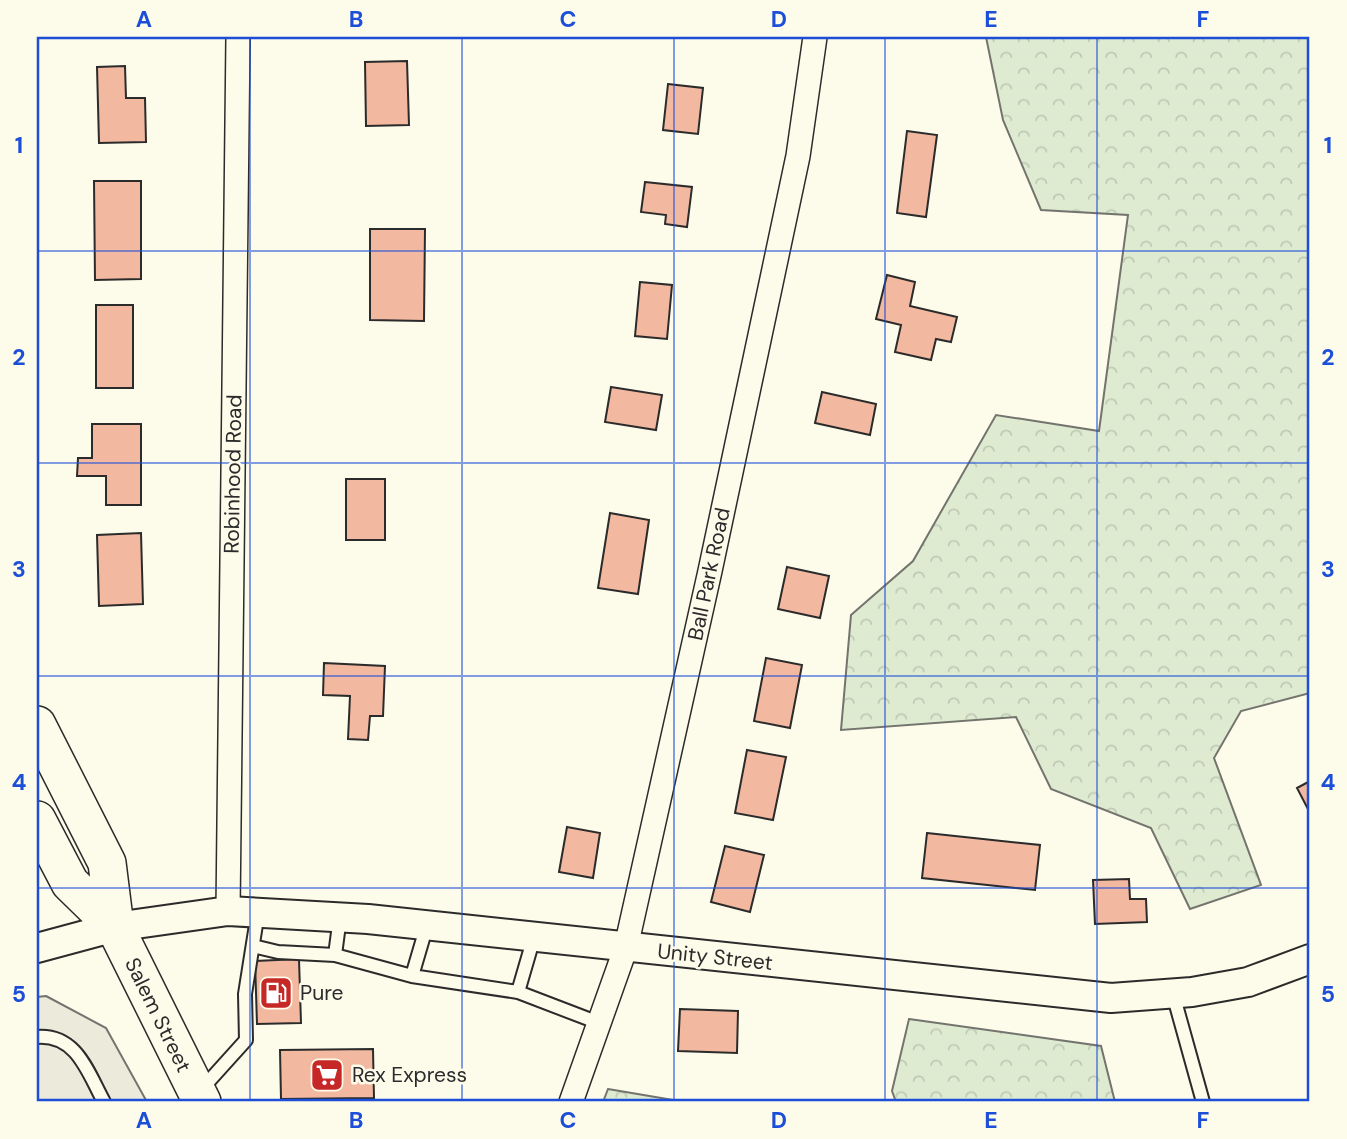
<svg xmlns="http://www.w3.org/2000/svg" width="1347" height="1139" viewBox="0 0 1347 1139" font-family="'DM Sans',sans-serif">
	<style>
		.forest { fill: url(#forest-crowns); stroke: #74746e; stroke-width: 2 }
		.parking { fill: #eceadb; stroke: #74746e; stroke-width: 2 }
		.building { fill: #f2b8a0; stroke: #2b2b2b; stroke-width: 2 }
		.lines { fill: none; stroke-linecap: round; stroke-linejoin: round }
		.service-casing { stroke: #2b2b2b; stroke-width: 16 }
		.minor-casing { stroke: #2b2b2b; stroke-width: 26 }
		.tertiary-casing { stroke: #2b2b2b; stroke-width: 32 }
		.primary-casing { stroke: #2b2b2b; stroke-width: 40 }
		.service { stroke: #fdfbea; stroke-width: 12 }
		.minor { stroke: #fdfbea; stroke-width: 23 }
		.tertiary { stroke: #fdfbea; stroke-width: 28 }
		.primary { stroke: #fdfbea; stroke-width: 37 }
		.grid { fill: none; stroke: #1d4ed8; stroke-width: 2; stroke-opacity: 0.55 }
		.labels { text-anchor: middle; stroke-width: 5; stroke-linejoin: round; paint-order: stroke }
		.street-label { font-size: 21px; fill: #2b2b2b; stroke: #fdfbea }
		.poi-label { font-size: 21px; fill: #2b2b2b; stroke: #fdfbea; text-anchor: start }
		.neatline { fill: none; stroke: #1d4ed8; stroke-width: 2.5 }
		.grid-label { font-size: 23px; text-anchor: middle; font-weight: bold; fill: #1d4ed8 }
	</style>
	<defs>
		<pattern id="forest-crowns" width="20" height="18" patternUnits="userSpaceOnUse" patternTransform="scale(1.75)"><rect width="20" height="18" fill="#deebd1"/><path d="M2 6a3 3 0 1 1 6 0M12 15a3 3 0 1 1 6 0" fill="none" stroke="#bfcab4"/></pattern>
	</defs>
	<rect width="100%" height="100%" fill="#fdfbea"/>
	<!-- forest -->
	<path class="forest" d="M 986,37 L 1310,37 L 1310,693 L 1241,711 L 1214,758 L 1261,885 L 1190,909 L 1151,828 L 1051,789 L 1016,717 L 841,730 L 851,615 L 913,561 L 996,415 L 1099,431 L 1128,215 L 1041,210 L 1003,120 Z
		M 909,1019 L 1101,1046 L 1115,1102 L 896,1102 L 892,1091 Z
		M 608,1089 L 685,1102 L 603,1102 Z"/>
	<!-- parking -->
	<path class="parking" d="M 46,996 L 106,1028 L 147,1102 L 37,1102 L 37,997 Z"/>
	<!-- building -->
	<path class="building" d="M 407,61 L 409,125 L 366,126 L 365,62 Z
		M 125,66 L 126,98 L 145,98 L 146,142 L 99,143 L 97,67 Z
		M 668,84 L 703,88 L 698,134 L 663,130 Z
		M 907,131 L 937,135 L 926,217 L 897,213 Z
		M 94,181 L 141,181 L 141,279 L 95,280 Z
		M 645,182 L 692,187 L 687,227 L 665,224 L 666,215 L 641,212 Z
		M 370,229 L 425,229 L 424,321 L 370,320 Z
		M 887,275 L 915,282 L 910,306 L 957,317 L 951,342 L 936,339 L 931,360 L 895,352 L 901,325 L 876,319 Z
		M 640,282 L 672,285 L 667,339 L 635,336 Z
		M 96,305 L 133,305 L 133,388 L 96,388 Z
		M 611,387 L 662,395 L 656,430 L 605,422 Z
		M 822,392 L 876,404 L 870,435 L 815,423 Z
		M 92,424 L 141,424 L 141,505 L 106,505 L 106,476 L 77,476 L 78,458 L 92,458 Z
		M 346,479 L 385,479 L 385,540 L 346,540 Z
		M 610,513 L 649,520 L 638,594 L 598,588 Z
		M 141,533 L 143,604 L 99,606 L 97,535 Z
		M 787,567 L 829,576 L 820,618 L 778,609 Z
		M 766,658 L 802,665 L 790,728 L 754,721 Z
		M 324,663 L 385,666 L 383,716 L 370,716 L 368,740 L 348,739 L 350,696 L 323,695 Z
		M 747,750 L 786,757 L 773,820 L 735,813 Z
		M 1310,781 L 1310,813 L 1297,788 Z
		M 567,827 L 600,833 L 593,878 L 559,872 Z
		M 927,833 L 1040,845 L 1035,890 L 922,878 Z
		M 725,846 L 764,855 L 750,912 L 711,902 Z
		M 1129,879 L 1130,899 L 1146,899 L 1147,922 L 1095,924 L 1093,880 Z
		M 299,959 L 301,1023 L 257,1024 L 255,961 Z
		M 680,1009 L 738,1011 L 737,1053 L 678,1051 Z
		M 373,1049 L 374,1098 L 281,1099 L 280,1050 Z"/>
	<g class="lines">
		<defs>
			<path id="service" d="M 253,946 L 278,952 L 335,955 L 412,976 L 518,992 L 599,1023
				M 335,955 L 340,917
				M 412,976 L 427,925
				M 518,992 L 534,937
				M 1173,994 L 1203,1102
				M 37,1037 C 77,1034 88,1073 104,1102
				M 200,1091 L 246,1040 L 245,994 L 258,912"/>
			<path id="minor" d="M 228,911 L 238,37
				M 571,1102 L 626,947 L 710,571 L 798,156 L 815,37"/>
			<path id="tertiary" d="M 37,948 L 115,927 L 228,911 L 368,919 L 1111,998 L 1192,992 L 1248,982 L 1310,959"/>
			<path id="primary" d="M 37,725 L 107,863 L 115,927 L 202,1102
				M 37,820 L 70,883 L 115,927"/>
		</defs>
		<!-- service casing -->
		<use href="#service" class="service-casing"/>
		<!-- minor casing -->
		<use href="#minor" class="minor-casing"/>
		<!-- tertiary casing -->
		<use href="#tertiary" class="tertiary-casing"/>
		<!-- primary casing -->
		<use href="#primary" class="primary-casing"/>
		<!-- service -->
		<use href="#service" class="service"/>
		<!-- minor -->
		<use href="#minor" class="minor"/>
		<!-- tertiary -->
		<use href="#tertiary" class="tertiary"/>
		<!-- primary -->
		<use href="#primary" class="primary"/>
	</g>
	<!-- grid -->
	<path class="grid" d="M 250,37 L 250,1102M 462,37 L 462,1102M 674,37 L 674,1102M 885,37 L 885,1102M 1097,37 L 1097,1102M 37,251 L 1310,251M 37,463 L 1310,463M 37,676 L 1310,676M 37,888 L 1310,888"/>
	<!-- icons -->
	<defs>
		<symbol id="fuel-square" viewBox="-11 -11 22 22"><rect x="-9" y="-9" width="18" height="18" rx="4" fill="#c62828" stroke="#fdfbea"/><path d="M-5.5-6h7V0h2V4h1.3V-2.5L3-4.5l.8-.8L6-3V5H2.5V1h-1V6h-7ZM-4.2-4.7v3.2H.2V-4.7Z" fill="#fff"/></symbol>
		<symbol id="supermarket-square" viewBox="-11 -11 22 22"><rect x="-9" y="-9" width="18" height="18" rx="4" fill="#c62828" stroke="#fdfbea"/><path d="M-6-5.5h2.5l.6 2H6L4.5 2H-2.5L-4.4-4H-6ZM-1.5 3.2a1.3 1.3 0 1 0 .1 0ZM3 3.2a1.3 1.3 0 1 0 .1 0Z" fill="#fff"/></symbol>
	</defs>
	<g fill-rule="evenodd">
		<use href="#fuel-square" x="257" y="974" width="38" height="38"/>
		<use href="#supermarket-square" x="308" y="1056" width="38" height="38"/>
	</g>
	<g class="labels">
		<!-- street labels -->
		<g class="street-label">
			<text transform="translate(233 474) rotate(-89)" y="7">Robinhood Road</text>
			<text transform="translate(709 574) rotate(-78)" y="7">Ball Park Road</text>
			<text transform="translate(715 957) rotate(6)" y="7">Unity Street</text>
			<text transform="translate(158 1015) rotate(64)" y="7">Salem Street</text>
		</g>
		<!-- poi labels -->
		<g class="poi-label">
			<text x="300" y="1000">Pure</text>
			<text x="352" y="1082">Rex Express</text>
		</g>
	</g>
	<!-- border -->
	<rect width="1347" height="1139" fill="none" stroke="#fdfbea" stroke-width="77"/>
	<rect x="38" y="38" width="1270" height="1062" class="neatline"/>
	<g class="grid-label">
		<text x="144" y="27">A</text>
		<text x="356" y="27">B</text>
		<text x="568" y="27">C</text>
		<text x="779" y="27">D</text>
		<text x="991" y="27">E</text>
		<text x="1203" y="27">F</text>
		<text x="19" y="153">1</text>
		<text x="1328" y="153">1</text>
		<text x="19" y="365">2</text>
		<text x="1328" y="365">2</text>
		<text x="19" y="577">3</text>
		<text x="1328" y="577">3</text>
		<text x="19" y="790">4</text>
		<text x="1328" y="790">4</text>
		<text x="19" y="1002">5</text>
		<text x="1328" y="1002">5</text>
		<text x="144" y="1128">A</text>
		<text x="356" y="1128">B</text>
		<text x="568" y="1128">C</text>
		<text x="779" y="1128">D</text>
		<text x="991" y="1128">E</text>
		<text x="1203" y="1128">F</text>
	</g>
</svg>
